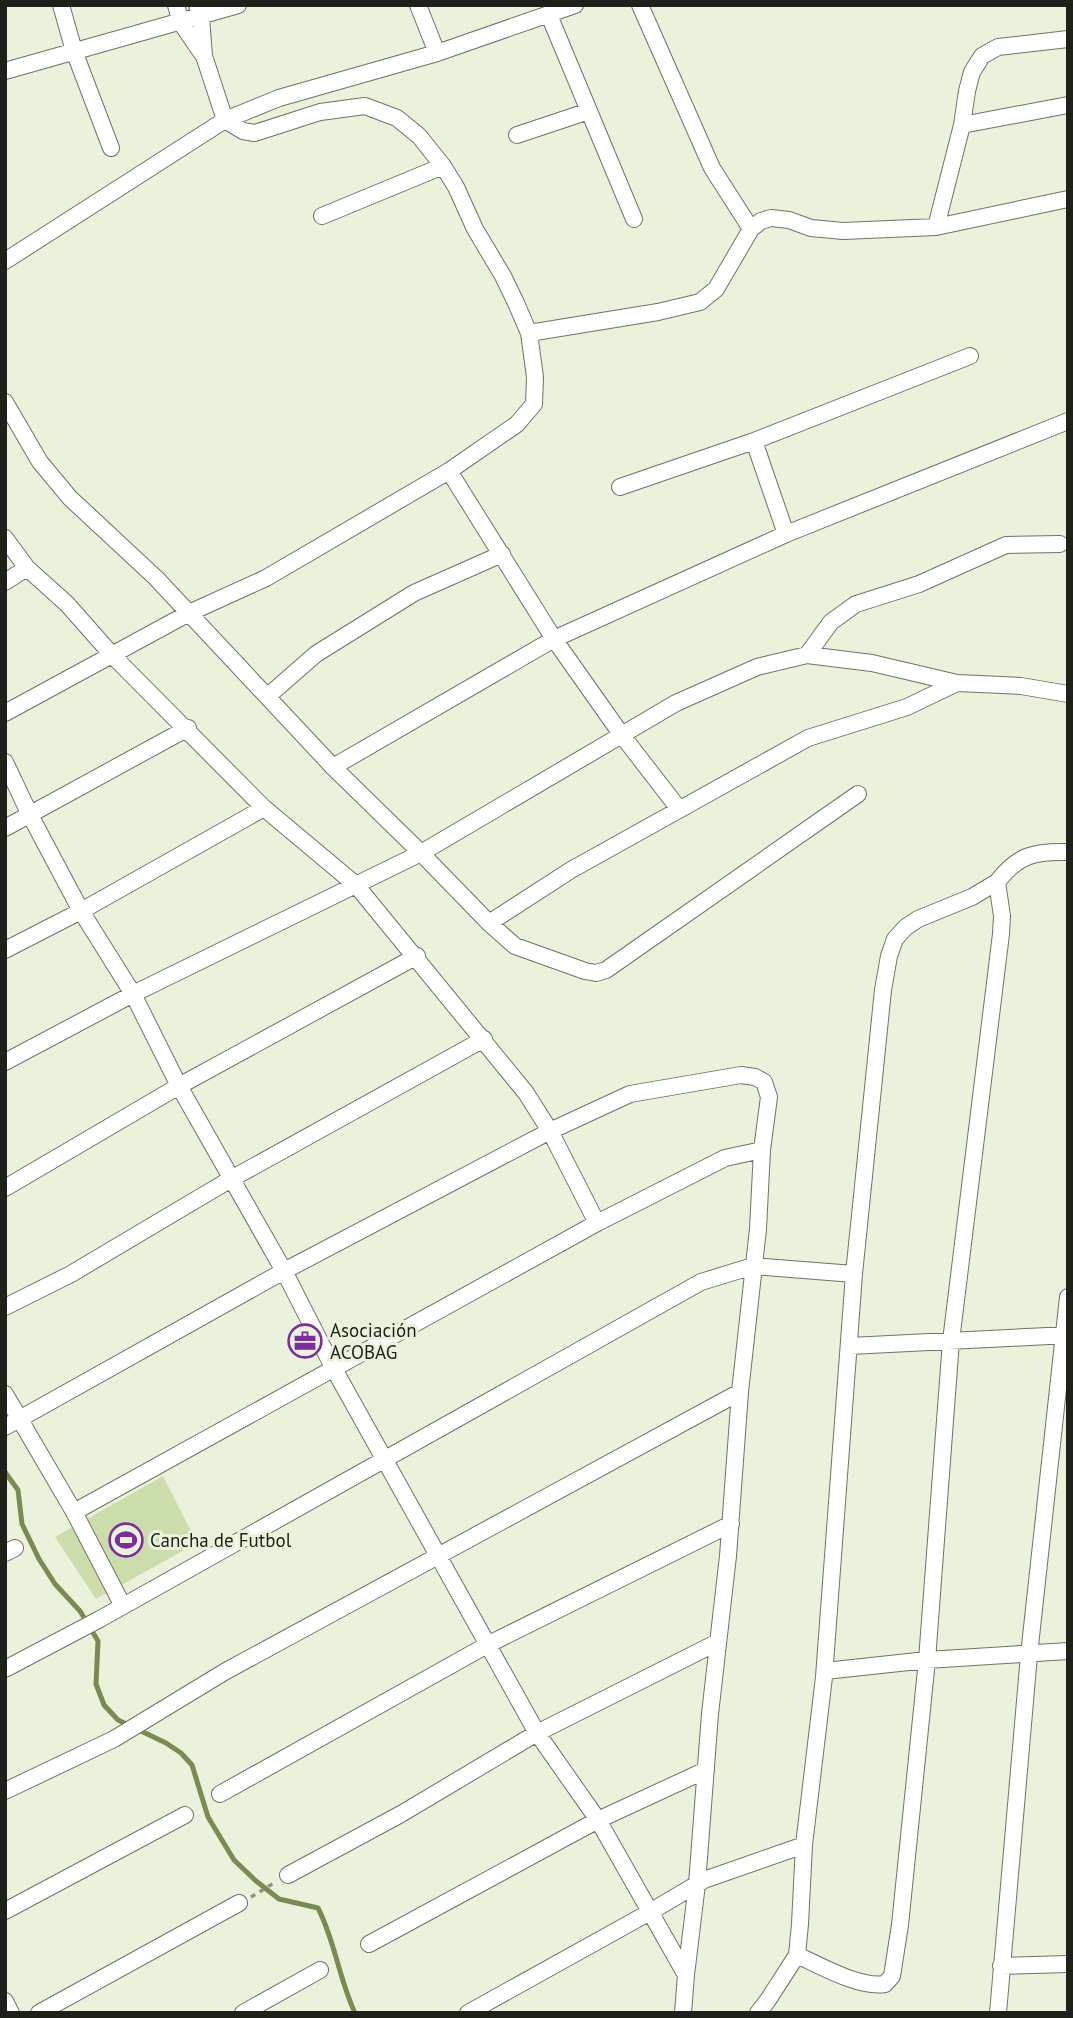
<svg xmlns="http://www.w3.org/2000/svg" width="1073" height="2018" viewBox="0 0 1073 2018" font-family="'PT Sans',sans-serif">
	<style>
		.green { fill: #caddaa }
		.lines { fill: none; stroke-linecap: round; stroke-linejoin: round }
		.stream { stroke: #788c51; stroke-width: 5 }
		.street-casing { stroke: #6d7562; stroke-width: 18 }
		.path { stroke: #8f9485; stroke-width: 3.5; stroke-dasharray: 5 5; stroke-linecap: butt }
		.street { stroke: #fff; stroke-width: 16 }
		.labels { text-anchor: middle; stroke-width: 6; stroke-linejoin: round; paint-order: stroke }
		.poi-label { font-size: 19px; fill: #1e2119; stroke: #eaf2dc; text-anchor: start }
	</style>
	<rect width="100%" height="100%" fill="#eaf2dc"/>
	<!-- green -->
	<path class="green" d="M 163,1476 L 197,1543 L 96,1599 L 55,1537 Z"/>
	<g class="lines">
		<!-- stream -->
		<path class="stream" d="M 5,1472 L 18,1490 L 22,1524 L 39,1559 L 55,1584 L 80,1611 L 98,1641 L 96,1684 L 104,1705 L 118,1720 L 166,1743 L 181,1753 L 192,1765 L 208,1817 L 234,1860 L 256,1881 L 279,1899 L 318,1908 C 335,1941 339,1979 355,2013"/>
		<defs>
			<path id="street" d="M 61,5 L 74,51 L 111,148
				M 176,5 L 181,23 L 203,55
				M 418,5 L 437,53
				M 640,5 L 712,168 L 751,229
				M 549,15 L 634,219
				M 5,71 L 238,5
				M 962,125 L 1068,105
				M 517,135 L 589,111
				M 322,216 L 443,166
				M 936,227 L 962,125 L 967,91 L 972,72 L 982,56 L 998,47 L 1068,39
				M 5,261 L 225,120 L 279,98 L 437,53 L 575,5
				M 529,333 L 658,312 L 700,302 L 716,289 L 751,229 L 761,221 L 771,218 L 789,220 L 811,228 L 843,231 L 936,227 L 1068,199
				M 5,402 L 40,462 L 70,498 L 156,578 L 333,767 L 421,853 L 489,923 L 515,946 L 585,971 L 596,973 L 606,970 L 858,794
				M 754,441 L 786,534
				M 449,471 L 554,639 L 621,734 L 679,809
				M 620,487 L 754,441 L 970,356
				M 5,538 L 27,568 L 67,604 L 113,656 L 264,808 L 356,885 L 526,1093 L 550,1131 L 597,1223
				M 5,582 L 27,568
				M 807,655 L 831,622 L 856,604 L 919,584 L 1006,545 L 1060,544
				M 268,696 L 316,654 L 414,593 L 502,554
				M 5,713 L 189,613 L 266,578 L 449,471 L 517,424 L 534,404 L 535,377 L 529,333 L 516,303 L 503,276 L 475,229 L 456,187 L 443,166 L 419,136 L 397,118 L 365,106 L 320,112 L 255,133 L 243,131 L 225,120 L 204,56 L 201,17 L 197,5
				M 5,762 L 30,815 L 81,911 L 133,994 L 179,1086 L 284,1271 L 334,1369 L 537,1733 L 598,1820 L 686,1975 L 683,2013
				M 333,767 L 554,639 L 786,534 L 1068,421
				M 5,828 L 188,728
				M 997,882 L 972,897 L 918,919 L 906,927 L 895,939 L 889,956 L 883,990 L 854,1274 L 824,1677 L 804,1845 L 800,1924 L 797,1955 C 821,1966 859,1988 885,1984 L 892,1976 L 900,1925 L 927,1660 L 951,1341 L 1001,934 L 1002,916 L 997,882 C 1018,855 1034,851 1068,852
				M 489,923 L 571,870 L 808,738 L 907,707 L 957,683
				M 5,950 L 81,911 L 264,808
				M 5,1062 L 133,994 L 421,853 L 676,703 L 757,667 L 807,655 L 872,663 L 957,683 L 1021,686 L 1068,694
				M 5,1188 L 179,1086 L 417,956
				M 5,1307 L 71,1274 L 231,1179 L 484,1039
				M 850,1346 L 1068,1335
				M 5,1394 L 74,1512 L 597,1223 L 725,1158 L 762,1150
				M 5,1427 L 284,1271 L 550,1131 L 630,1094 L 741,1075 L 755,1077 L 764,1082 L 769,1097 L 762,1150 L 758,1229 L 740,1392 L 728,1556 L 710,1714 L 697,1884 L 686,1975
				M 74,1512 L 123,1606
				M 5,1553 L 15,1548
				M 5,1669 L 100,1619 L 701,1282 L 753,1266 L 854,1274
				M 825,1671 L 927,1660 L 1068,1651
				M 5,1791 L 114,1739 L 226,1671 L 740,1392
				M 220,1794 L 489,1644 L 731,1524
				M 288,1875 L 401,1814 L 537,1733 L 718,1642
				M 5,1911 L 185,1815
				M 369,1944 L 598,1820 L 706,1770
				M 1001,1966 L 1068,1964
				M 5,2001 L 11,2013
				M 39,2013 L 239,1903
				M 243,2013 L 320,1970
				M 468,2013 L 650,1912 L 704,1880 L 804,1845
				M 758,2013 L 768,2000 L 797,1955
				M 998,2013 L 1029,1655 L 1068,1297"/>
		</defs>
		<!-- street casing -->
		<use href="#street" class="street-casing"/>
		<!-- path -->
		<path class="path" d="M 251,1897 L 274,1883"/>
		<!-- street -->
		<use href="#street" class="street"/>
	</g>
	<!-- icons -->
	<defs>
		<symbol id="office-ring" viewBox="-11 -11 22 22"><circle r="9.5" fill="#eaf2dc" stroke="#7c2c9c" stroke-width="1.5"/><path d="M-6-3h4V-5.5h4V-3h4V5H-6ZM-1-4.5V-3h2v-1.5ZM-6 0V1H6V0Z" fill="#7c2c9c"/></symbol>
		<symbol id="stadium-ring" viewBox="-11 -11 22 22"><circle r="9.5" fill="#eaf2dc" stroke="#7c2c9c" stroke-width="1.5"/><path d="M0-5a6.5 5 0 1 0 0 10a6.5 5 0 1 0 0-10ZM-3.5-1.8h7v3.6h-7Z" fill="#7c2c9c"/></symbol>
	</defs>
	<g fill-rule="evenodd">
		<use href="#office-ring" x="286" y="1322" width="38" height="38"/>
		<use href="#stadium-ring" x="107" y="1521" width="38" height="38"/>
	</g>
	<g class="labels">
		<!-- poi labels -->
		<g class="poi-label">
			<text x="330" y="1337">Asociación<tspan x="330" dy="22">ACOBAG</tspan></text>
			<text x="150" y="1547">Cancha de Futbol</text>
		</g>
	</g>
	<!-- border -->
	<rect width="1073" height="2018" fill="none" stroke="#1e2119" stroke-width="14"/>
</svg>
